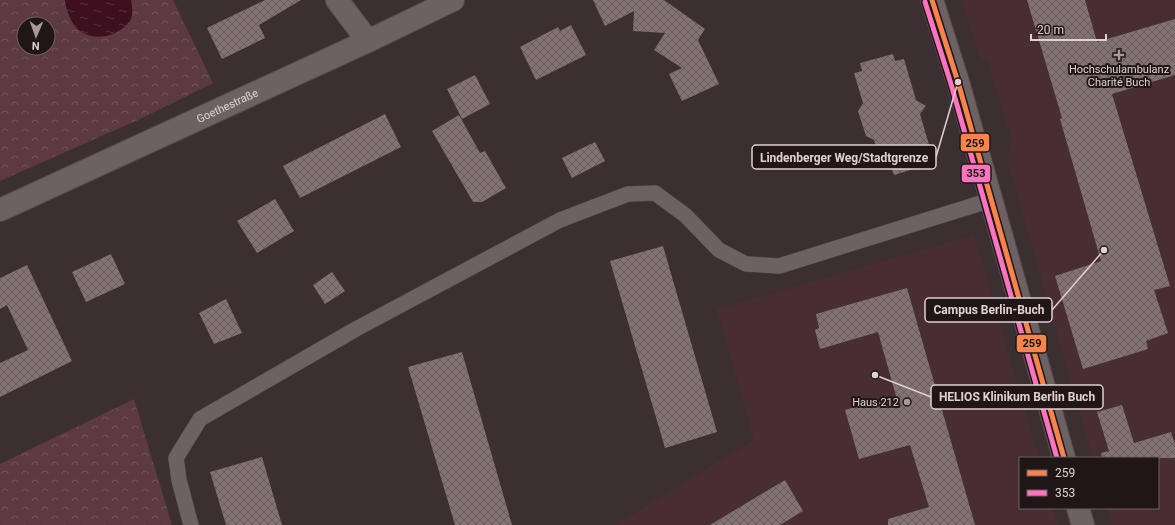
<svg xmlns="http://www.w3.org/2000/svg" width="1175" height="525" viewBox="0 0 1175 525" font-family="Roboto,sans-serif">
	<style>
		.built { fill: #482d34 }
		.forest { fill: url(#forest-crowns); fill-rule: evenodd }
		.water { fill: url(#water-ripples) }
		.building { fill: url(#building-cross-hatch) }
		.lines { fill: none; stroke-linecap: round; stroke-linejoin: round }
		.lane-casing { stroke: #574c4f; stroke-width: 16 }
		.street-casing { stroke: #574c4f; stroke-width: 24 }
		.lane { stroke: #6c6264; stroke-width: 15 }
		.street { stroke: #6c6264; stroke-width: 22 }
		.bus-1-casing { stroke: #201618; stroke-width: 8 }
		.bus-2-casing { stroke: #201618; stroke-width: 8 }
		.bus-1 { stroke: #f8844c; stroke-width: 5 }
		.bus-2 { stroke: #fc73be; stroke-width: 5 }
		.poi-dot { fill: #a6989b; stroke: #201618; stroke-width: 1.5 }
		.labels { text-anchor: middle; stroke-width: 4; stroke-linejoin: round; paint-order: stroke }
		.poi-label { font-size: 11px; fill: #e0d0d3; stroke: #201618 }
		.street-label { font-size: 11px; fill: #e0d0d3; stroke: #201618 }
		.leader { fill: none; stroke: #e0d0d3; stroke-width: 1.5 }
		.callout-dot { fill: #e0d0d3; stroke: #201618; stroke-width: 1.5 }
		.callout { fill: #201618; stroke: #e0d0d3; stroke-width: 1.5 }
		.callout-label { font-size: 12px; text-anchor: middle; font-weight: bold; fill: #e0d0d3 }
		.line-badge { stroke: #201618; stroke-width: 1.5 }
		.pale-badge-label { font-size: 11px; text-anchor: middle; font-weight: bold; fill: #111 }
	</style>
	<defs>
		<pattern id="forest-crowns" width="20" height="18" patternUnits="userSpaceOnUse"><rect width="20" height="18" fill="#5d3942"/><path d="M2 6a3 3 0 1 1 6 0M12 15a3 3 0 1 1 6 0" fill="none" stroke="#74555c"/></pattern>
		<pattern id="water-ripples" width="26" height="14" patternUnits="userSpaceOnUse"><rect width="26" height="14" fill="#3d0f1f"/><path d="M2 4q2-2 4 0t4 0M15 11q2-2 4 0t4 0" fill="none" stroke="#59313f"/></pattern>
		<pattern id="building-cross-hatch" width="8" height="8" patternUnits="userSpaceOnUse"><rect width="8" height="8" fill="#827175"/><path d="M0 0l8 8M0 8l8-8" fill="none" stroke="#695d5f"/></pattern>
	</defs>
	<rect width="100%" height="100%" fill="#3b2f32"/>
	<!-- built -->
	<path class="built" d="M 962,0 L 1175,0 L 1175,525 L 1112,525 L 1107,508 L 1158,508 L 1158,458 L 1093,458 L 1007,160 L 1012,142 L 989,66 L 978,54 Z
		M 974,235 L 1039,458 L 1020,458 L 1020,508 L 1053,508 L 1058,525 L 615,525 L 754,440 L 717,309 Z"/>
	<!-- forest -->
	<path class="forest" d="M 0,0 L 173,0 L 213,83 L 140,119 L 0,181 ZM 24,24 L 48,24 L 48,48 L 24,48 Z
		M 134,399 L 172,525 L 0,525 L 0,464 Z"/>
	<!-- water -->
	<path class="water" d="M 65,0 L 131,0 C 132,6 134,15 130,21 C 113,43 78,43 69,15 C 67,10 65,5 65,0 Z"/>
	<!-- building -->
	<path class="building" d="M 265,0 L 301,0 L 259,25 L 265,38 L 222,59 L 207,28 Z
		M 593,0 L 664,0 L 705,29 L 698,40 L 719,84 L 682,101 L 669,74 L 682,68 L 654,50 L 665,33 L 633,31 L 634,11 L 605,26 Z
		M 1027,0 L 1085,0 L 1097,42 L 1175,19 L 1175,75 L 1112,94 L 1170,286 L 1154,290 L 1168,333 L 1146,341 L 1148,349 L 1083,369 L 1055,276 L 1101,261 L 1060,119 L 1062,118 Z
		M 571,25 L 586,55 L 536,80 L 520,47 L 558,27 L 560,31 Z
		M 893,54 L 895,61 L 904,59 L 916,100 L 926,106 L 920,114 L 932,155 L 924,157 L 926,165 L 894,175 L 891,167 L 883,169 L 874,140 L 866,136 L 858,111 L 863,103 L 854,73 L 862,71 L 860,63 Z
		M 475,75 L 490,104 L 462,119 L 447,89 Z
		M 385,114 L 401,147 L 300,198 L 283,166 Z
		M 459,115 L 480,153 L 485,151 L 506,188 L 482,202 L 473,202 L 432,131 Z
		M 595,142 L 605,161 L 572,178 L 562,158 Z
		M 275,199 L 294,231 L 257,253 L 237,221 Z
		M 663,246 L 717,432 L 665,448 L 610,261 Z
		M 111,254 L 125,284 L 86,302 L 72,272 Z
		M 27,265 L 72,361 L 0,397 L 0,363 L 28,350 L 7,305 L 0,309 L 0,278 Z
		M 332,272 L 345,291 L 325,304 L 313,285 Z
		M 907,288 L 975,525 L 888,525 L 888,519 L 929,507 L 910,445 L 859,459 L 845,410 L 896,396 L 878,332 L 820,349 L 815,330 L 819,328 L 816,314 Z
		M 226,299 L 242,333 L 214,344 L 199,313 Z
		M 462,352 L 512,525 L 455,525 L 408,367 Z
		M 1122,405 L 1134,443 L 1171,432 L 1175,444 L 1175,458 L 1102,458 L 1101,453 L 1109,451 L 1097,412 Z
		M 262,457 L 282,525 L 226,525 L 210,472 Z
		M 785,480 L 803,511 L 780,525 L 710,525 Z"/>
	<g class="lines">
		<defs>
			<path id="lane" d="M 191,525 L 179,480 L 176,458 L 200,419 L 356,329 L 560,220 L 628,194 L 655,193 L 685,215 L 719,250 L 746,264 L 779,266 L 991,200"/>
			<g id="street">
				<path d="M 337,0 L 368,41"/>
				<path d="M 932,0 L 958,82 L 1064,458"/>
				<path id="s1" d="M 0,210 L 368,41 L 453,0"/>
				<path d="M 1078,508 L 1083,525"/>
			</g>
		</defs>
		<!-- lane casing -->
		<use href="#lane" class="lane-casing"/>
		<!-- street casing -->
		<use href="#street" class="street-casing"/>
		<!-- lane -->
		<use href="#lane" class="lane"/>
		<!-- street -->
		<use href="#street" class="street"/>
		<defs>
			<path id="bus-1" d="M 932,0 L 958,82 L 1064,458"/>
			<path id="bus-2" d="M 925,2 L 951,84 L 1057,458"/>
		</defs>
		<!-- bus-1 casing -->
		<use href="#bus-1" class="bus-1-casing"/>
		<!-- bus-2 casing -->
		<use href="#bus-2" class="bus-2-casing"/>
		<!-- bus-1 -->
		<use href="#bus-1" class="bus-1"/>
		<!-- bus-2 -->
		<use href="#bus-2" class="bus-2"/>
	</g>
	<!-- markers -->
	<g class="poi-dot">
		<path d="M1117 49h4v4h4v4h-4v4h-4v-4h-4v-4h4z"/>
		<circle cx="907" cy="402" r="4"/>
	</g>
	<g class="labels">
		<!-- poi labels -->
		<g class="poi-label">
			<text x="1119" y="73">Hochschulambulanz<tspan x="1119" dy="13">Charité Buch</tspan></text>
			<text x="899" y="406" text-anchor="end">Haus 212</text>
		</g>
		<!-- street labels -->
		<g class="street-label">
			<text dy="4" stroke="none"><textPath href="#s1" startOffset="250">Goethestraße</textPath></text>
		</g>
	</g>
	<!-- callouts -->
	<path class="leader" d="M958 82L936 157M1104 250L1052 310M875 375L931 397"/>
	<g class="callout-dot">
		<circle cx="958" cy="82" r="4"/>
		<circle cx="1104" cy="250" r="4"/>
		<circle cx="875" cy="375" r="4"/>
	</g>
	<g class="callout">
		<rect x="752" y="145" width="184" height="24" rx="4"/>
		<rect x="925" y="298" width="127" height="24" rx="4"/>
		<rect x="931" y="385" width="172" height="24" rx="4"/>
	</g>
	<g class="callout-label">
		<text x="844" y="162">Lindenberger Weg/Stadtgrenze</text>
		<text x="989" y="314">Campus Berlin-Buch</text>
		<text x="1017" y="401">HELIOS Klinikum Berlin Buch</text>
	</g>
	<g class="line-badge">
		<rect x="960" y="133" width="30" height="19" rx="4" fill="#f8844c"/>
		<rect x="961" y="164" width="30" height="19" rx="4" fill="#fc73be"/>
		<rect x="1016" y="334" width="31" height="19" rx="4" fill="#f8844c"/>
	</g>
	<g class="pale-badge-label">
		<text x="975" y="147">259</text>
		<text x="976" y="177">353</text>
		<text x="1032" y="347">259</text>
	</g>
	<!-- legend -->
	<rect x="1019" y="457" width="140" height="52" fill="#201618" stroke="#6d6063"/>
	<rect x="1027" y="470" width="20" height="6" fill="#f8844c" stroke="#6d6063"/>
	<text x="1055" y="477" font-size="12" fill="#e0d0d3">259</text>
	<rect x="1027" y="490" width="20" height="6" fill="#fc73be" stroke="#6d6063"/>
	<text x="1055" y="497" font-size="12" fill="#e0d0d3">353</text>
	<!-- north arrow -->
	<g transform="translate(36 36) rotate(182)"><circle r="19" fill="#201618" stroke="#6d6063"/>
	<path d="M0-3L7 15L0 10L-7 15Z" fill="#a6989b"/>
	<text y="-6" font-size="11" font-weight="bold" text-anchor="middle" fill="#e0d0d3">N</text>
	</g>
	<!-- scale -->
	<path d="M1031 34v6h75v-6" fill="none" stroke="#e0d0d3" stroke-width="2"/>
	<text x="1037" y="34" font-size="12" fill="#e0d0d3" stroke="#201618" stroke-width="3" paint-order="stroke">20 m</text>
</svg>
